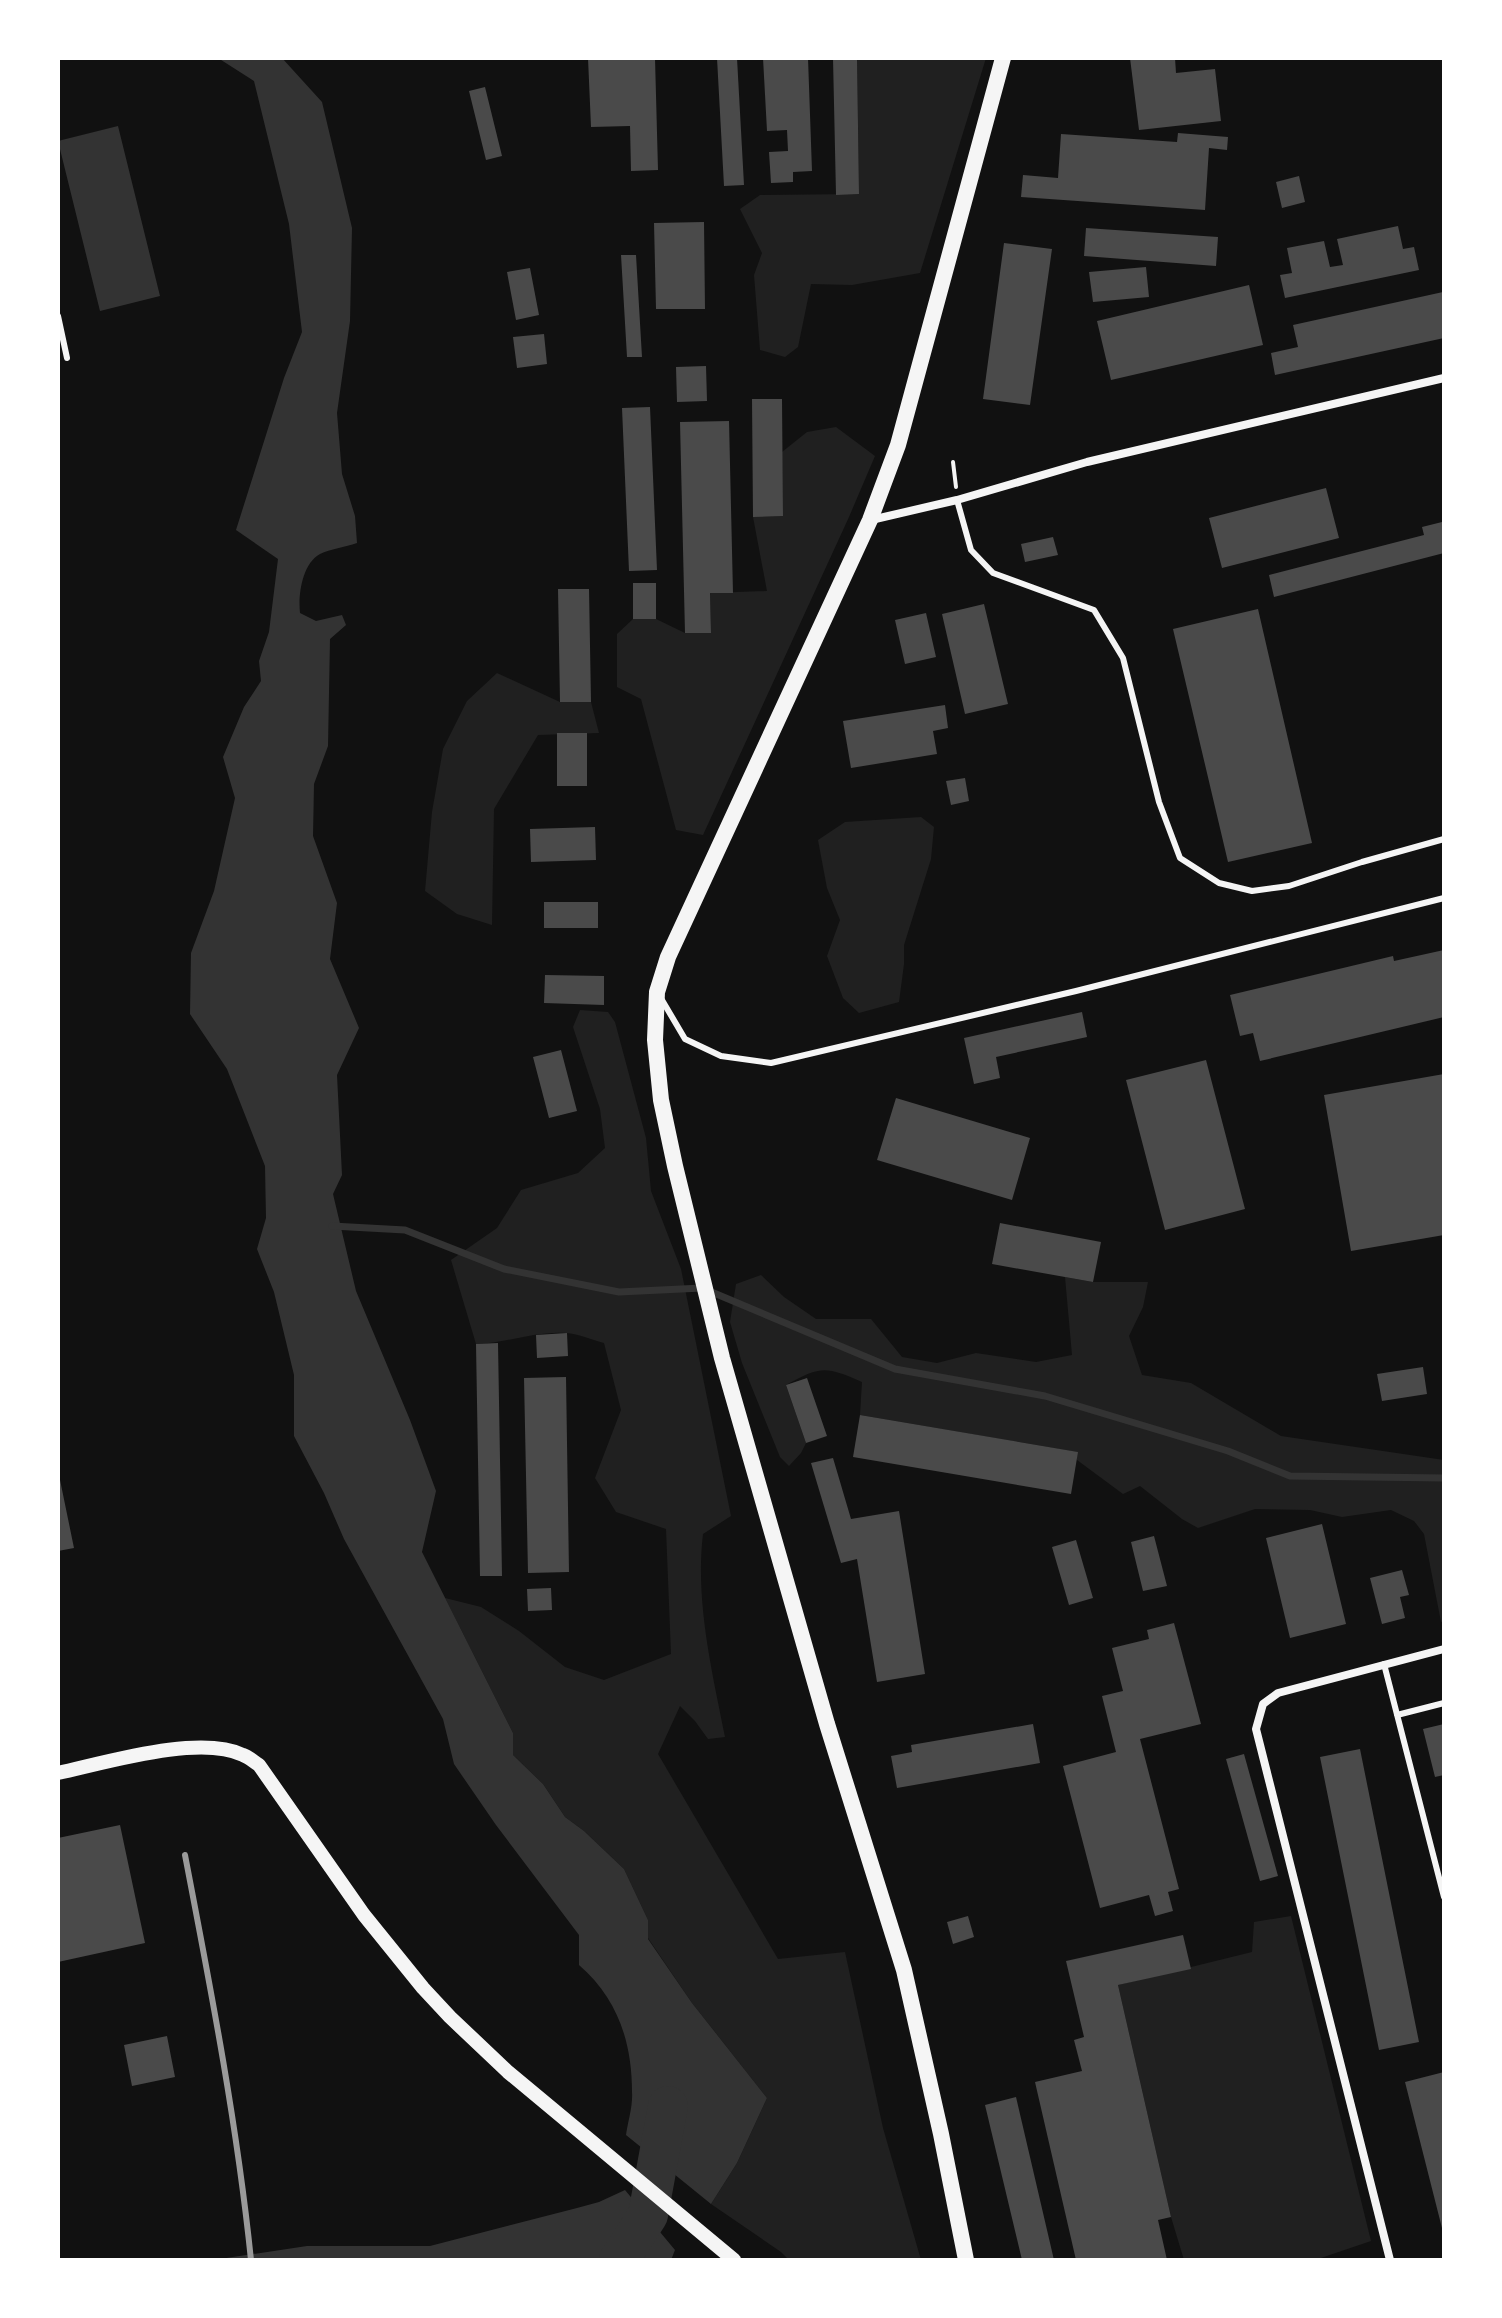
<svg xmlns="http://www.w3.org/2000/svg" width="1502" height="2318" viewBox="0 0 1502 2318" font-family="'Source Sans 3',sans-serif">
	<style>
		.green { fill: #202020 }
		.water { fill: #333 }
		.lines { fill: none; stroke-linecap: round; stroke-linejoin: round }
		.stream { stroke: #333; stroke-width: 7 }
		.river { stroke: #333; stroke-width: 40 }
		.building { fill: #4a4a4a }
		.path { stroke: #f5f5f5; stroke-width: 4 }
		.service { stroke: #f5f5f5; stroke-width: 6 }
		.minor { stroke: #f5f5f5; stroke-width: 8 }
		.tertiary { stroke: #f5f5f5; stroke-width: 14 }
		.secondary { stroke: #f5f5f5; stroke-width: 16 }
		.rail { stroke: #9a9a9a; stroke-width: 6 }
	</style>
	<rect width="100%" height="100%" fill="#111"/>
	<!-- green -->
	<path class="green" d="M 857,58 L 986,58 L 920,273 L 852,285 L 811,284 L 798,347 L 785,357 L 760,350 L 754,275 L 762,253 L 740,209 L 760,195 L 859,194 Z
		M 836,427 L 875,456 L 849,517 L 703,835 L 676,830 L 641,699 L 617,687 L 617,634 L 633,619 L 656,619 L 685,633 L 711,633 L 710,593 L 767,591 L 753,517 L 783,516 L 782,452 L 807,432 Z
		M 497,673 L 560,702 L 591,702 L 599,733 L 538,735 L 494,809 L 492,925 L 457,914 L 425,891 L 432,812 L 443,749 L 467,701 Z
		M 921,817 L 934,827 L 931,859 L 904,945 L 904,964 L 899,1002 L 859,1013 L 843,998 L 827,956 L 840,920 L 827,888 L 818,840 L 845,822 Z
		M 580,1010 L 608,1012 L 615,1022 L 646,1138 L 651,1191 L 681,1269 L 731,1516 L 703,1534 C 695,1601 712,1671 725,1737 L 708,1739 L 695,1721 L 680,1706 L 658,1754 L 778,1959 L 845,1952 L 883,2128 L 921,2260 L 789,2260 L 781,2252 L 711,2204 L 737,2163 L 767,2098 L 692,2003 L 648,1938 L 648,1920 L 624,1869 L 584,1831 L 565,1817 L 543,1784 L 513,1755 L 513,1733 L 445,1598 L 481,1607 L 519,1631 L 565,1667 L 604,1680 L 671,1654 L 666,1529 L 616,1512 L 595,1478 L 621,1410 L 604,1343 C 592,1340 579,1334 566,1333 C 536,1331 506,1343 476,1344 L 451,1260 L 497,1228 L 521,1190 L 578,1173 L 605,1148 L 600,1109 L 573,1027 Z
		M 761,1275 L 784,1297 L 816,1319 L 871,1319 L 902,1357 L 937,1363 L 976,1353 L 1036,1362 L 1072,1355 L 1065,1277 L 1093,1282 L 1148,1282 L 1143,1307 L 1129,1336 L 1142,1375 L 1191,1383 L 1281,1436 L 1444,1460 L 1444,1621 L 1441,1622 L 1424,1534 L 1414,1521 L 1391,1510 L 1342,1517 L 1310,1510 L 1255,1509 L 1198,1528 L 1182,1519 L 1140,1486 L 1123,1494 L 1077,1460 L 1077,1452 L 860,1415 L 862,1382 C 825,1366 821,1366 786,1385 L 806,1443 L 801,1453 L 789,1466 L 780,1457 L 742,1363 L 730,1322 L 736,1284 Z
		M 1291,1916 L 1371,2241 L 1315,2260 L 1184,2260 L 1171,2217 L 1118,1985 L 1252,1952 L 1254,1922 Z"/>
	<!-- water -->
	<path class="water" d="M 218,58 L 282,58 L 322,102 L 352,228 L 350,321 L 337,413 L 342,474 L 355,516 L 357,543 C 345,547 330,549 320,554 C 302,564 298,595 300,613 L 316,621 L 342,615 L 346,625 L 330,639 L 328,746 L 314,784 L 313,836 L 337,903 L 330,959 L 359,1028 L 337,1075 L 342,1175 L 333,1194 L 356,1291 L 410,1420 L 436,1491 L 422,1552 L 513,1733 L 513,1755 L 543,1784 L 565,1817 L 584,1831 L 624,1869 L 648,1920 L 648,1939 L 692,2003 L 767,2098 L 737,2163 L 711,2204 L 626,2135 C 628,2121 633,2106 632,2092 C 632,2041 617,1998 579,1965 L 579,1935 L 496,1825 L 454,1764 L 443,1719 L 344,1539 L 324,1493 L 294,1436 L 294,1375 L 274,1292 L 257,1249 L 266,1218 L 265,1166 L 227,1069 L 190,1014 L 191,953 L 214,891 L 235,798 L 223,757 L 244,707 L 261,681 L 259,661 L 269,632 L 278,559 L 236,530 L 284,378 L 302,332 L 289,224 L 254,81 Z
		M 118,126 L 160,296 L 100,311 L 58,141 Z
		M 625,2190 L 675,2250 L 671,2260 L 213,2260 L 307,2246 L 430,2246 L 577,2208 L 599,2202 Z"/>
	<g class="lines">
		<!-- stream -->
		<path class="stream" d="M 332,1226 L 405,1230 L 504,1269 L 619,1292 L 702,1288 L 895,1369 L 1045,1396 L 1228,1451 L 1290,1476 L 1444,1478"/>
		<!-- river -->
		<path class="river" d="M 619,2260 L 648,2215 L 668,2106"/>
	</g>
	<!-- building -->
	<path class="building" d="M 588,58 L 655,58 L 658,170 L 631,171 L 630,126 L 591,127 Z
		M 717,58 L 737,58 L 744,185 L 724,186 Z
		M 763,58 L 808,58 L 812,171 L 793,172 L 793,182 L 771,183 L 769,152 L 788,151 L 787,130 L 767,131 Z
		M 833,58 L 857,58 L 859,194 L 836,195 Z
		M 1130,58 L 1175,58 L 1176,73 L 1215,69 L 1221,121 L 1139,130 Z
		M 485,87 L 502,156 L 486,160 L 469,91 Z
		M 1178,133 L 1228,137 L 1227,150 L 1209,148 L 1205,210 L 1021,197 L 1023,175 L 1058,178 L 1061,134 L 1177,142 Z
		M 1299,176 L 1305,202 L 1282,208 L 1276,182 Z
		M 704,222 L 705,309 L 656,309 L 654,223 Z
		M 1398,226 L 1403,249 L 1414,247 L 1419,270 L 1285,298 L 1280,275 L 1292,273 L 1287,248 L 1324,241 L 1330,267 L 1343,265 L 1337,239 Z
		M 1086,228 L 1218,237 L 1216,266 L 1084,256 Z
		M 1004,243 L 1052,249 L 1030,405 L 983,399 Z
		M 621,255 L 636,255 L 642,357 L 627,357 Z
		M 1146,267 L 1149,297 L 1093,302 L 1089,272 Z
		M 530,268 L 539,315 L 516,320 L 507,272 Z
		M 1249,285 L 1263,345 L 1111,380 L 1097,321 Z
		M 1443,292 L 1444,338 L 1275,375 L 1271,353 L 1298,347 L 1293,325 Z
		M 544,334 L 547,364 L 517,368 L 513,337 Z
		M 706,366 L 707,401 L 677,402 L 676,367 Z
		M 752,399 L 782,399 L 783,516 L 753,517 Z
		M 650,407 L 657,570 L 629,571 L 622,408 Z
		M 729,421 L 733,593 L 710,593 L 711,633 L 685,633 L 680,422 Z
		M 1326,488 L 1339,538 L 1222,568 L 1209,518 Z
		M 1442,522 L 1444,531 L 1444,553 L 1274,597 L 1269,575 L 1424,535 L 1422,527 Z
		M 1053,537 L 1058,555 L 1025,562 L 1021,544 Z
		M 633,583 L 656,583 L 656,619 L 633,619 Z
		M 558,589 L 589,589 L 591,702 L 560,702 Z
		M 984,604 L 1008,704 L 965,714 L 942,614 Z
		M 1258,609 L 1312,843 L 1228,862 L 1173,629 Z
		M 926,613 L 936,657 L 905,664 L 895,620 Z
		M 945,705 L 948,728 L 933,731 L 937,754 L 851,768 L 843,721 Z
		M 557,733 L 587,733 L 587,786 L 557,786 Z
		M 965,778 L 969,801 L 951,805 L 946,781 Z
		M 595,827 L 596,860 L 531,862 L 530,829 Z
		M 544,902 L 598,902 L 598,928 L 544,928 Z
		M 1444,950 L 1444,1017 L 1260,1061 L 1253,1033 L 1240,1036 L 1230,995 L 1393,956 L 1394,961 Z
		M 545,975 L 604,976 L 604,1005 L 544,1003 Z
		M 1082,1012 L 1087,1037 L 996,1057 L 1000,1078 L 974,1084 L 964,1038 Z
		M 561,1050 L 577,1111 L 549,1118 L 533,1057 Z
		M 1206,1060 L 1245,1209 L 1165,1230 L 1126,1080 Z
		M 1444,1074 L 1444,1235 L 1351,1251 L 1324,1095 Z
		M 896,1098 L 1030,1138 L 1012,1200 L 877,1160 Z
		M 1000,1223 L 1101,1242 L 1093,1282 L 992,1264 Z
		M 567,1333 L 568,1356 L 537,1358 L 536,1335 Z
		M 498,1343 L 502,1576 L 480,1576 L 476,1344 Z
		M 1423,1367 L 1427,1394 L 1382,1401 L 1377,1374 Z
		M 566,1377 L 569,1572 L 528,1573 L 524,1378 Z
		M 807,1378 L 827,1436 L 806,1443 L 786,1385 Z
		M 860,1415 L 1078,1452 L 1071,1494 L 853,1457 Z
		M 833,1458 L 851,1519 L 899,1511 L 925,1674 L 877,1682 L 857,1559 L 841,1563 L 811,1463 Z
		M 59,1475 L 74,1548 L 58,1551 L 58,1476 Z
		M 1322,1524 L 1346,1624 L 1290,1638 L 1266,1538 Z
		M 1154,1536 L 1167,1586 L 1143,1591 L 1131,1542 Z
		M 1076,1540 L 1093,1598 L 1069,1605 L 1052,1547 Z
		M 1402,1570 L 1409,1595 L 1400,1597 L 1405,1618 L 1382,1624 L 1370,1578 Z
		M 551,1588 L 552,1610 L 528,1611 L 527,1589 Z
		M 1174,1623 L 1201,1724 L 1140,1739 L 1179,1889 L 1168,1892 L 1173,1911 L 1155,1916 L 1149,1895 L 1100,1908 L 1063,1766 L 1116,1752 L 1102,1696 L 1123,1691 L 1112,1648 L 1149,1639 L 1147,1630 Z
		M 1033,1724 L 1040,1763 L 897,1788 L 891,1756 L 912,1752 L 911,1745 Z
		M 1444,1724 L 1444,1775 L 1435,1777 L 1423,1729 Z
		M 1360,1749 L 1419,2042 L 1379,2050 L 1320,1757 Z
		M 1244,1754 L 1278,1876 L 1260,1881 L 1226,1759 Z
		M 120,1825 L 145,1943 L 58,1962 L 58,1838 Z
		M 968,1916 L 974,1937 L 953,1944 L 947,1922 Z
		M 1183,1935 L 1191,1969 L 1118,1985 L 1171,2217 L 1158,2220 L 1167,2260 L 1076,2260 L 1035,2082 L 1082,2071 L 1074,2040 L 1084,2037 L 1066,1961 Z
		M 167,2036 L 175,2077 L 132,2086 L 124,2045 Z
		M 1444,2072 L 1444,2232 L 1443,2232 L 1405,2082 Z
		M 1016,2097 L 1054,2260 L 1022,2260 L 985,2105 Z"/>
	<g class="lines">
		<!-- path -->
		<path class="path" d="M 953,462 L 956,487"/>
		<!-- service -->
		<path class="service" d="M 58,316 L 67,358
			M 957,500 L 971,550 L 993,573 L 1094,610 L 1123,658 L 1159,802 L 1180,858 L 1219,883 L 1252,891 L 1289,886 L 1362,862 L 1444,839
			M 662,1000 L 685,1039 L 721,1056 L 771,1063 L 1076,991 L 1444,898
			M 1384,1664 L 1444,1897
			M 1397,1715 L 1444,1703"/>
		<!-- minor -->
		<path class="minor" d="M 871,520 L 957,500 L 1087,462 L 1444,378
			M 1390,2260 L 1256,1729 L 1263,1704 L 1278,1693 L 1444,1649"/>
		<!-- tertiary -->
		<path class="tertiary" d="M 58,1773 C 105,1763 199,1734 243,1755 C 249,1757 254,1762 259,1765 L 364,1915 L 423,1988 L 450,2017 L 508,2072 L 734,2260"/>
		<!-- secondary -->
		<path class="secondary" d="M 966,2260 L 941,2134 L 904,1970 L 827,1724 L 722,1358 L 675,1166 L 661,1100 L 655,1040 L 657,992 L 668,957 L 870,520 L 898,445 L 1003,58"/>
		<!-- rail -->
		<path class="rail" d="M 185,1855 C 211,1990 237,2124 251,2260"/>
	</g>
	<!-- border -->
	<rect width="1502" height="2318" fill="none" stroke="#ffffff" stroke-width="120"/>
</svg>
